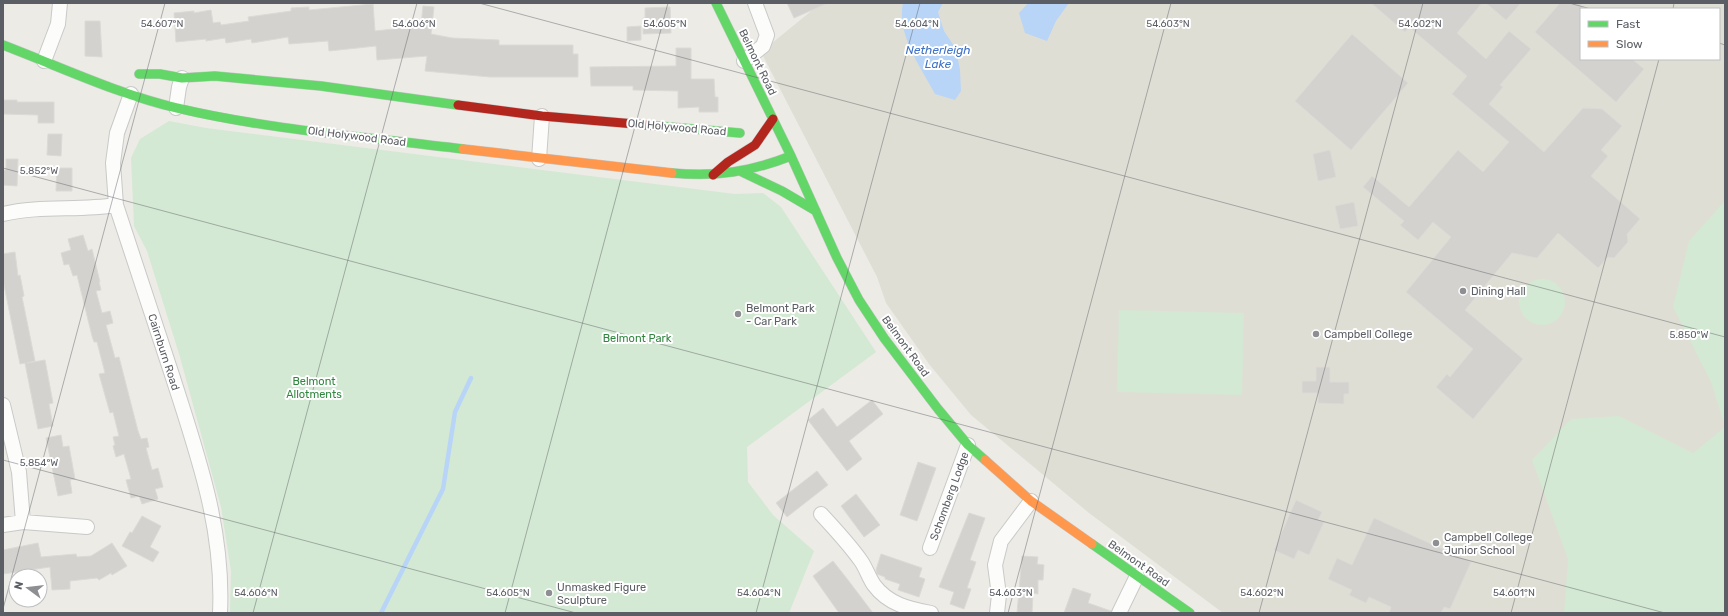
<svg xmlns="http://www.w3.org/2000/svg" width="1728" height="616" viewBox="0 0 1728 616" font-family="Rubik,sans-serif">
	<style>
		.education { fill: #dfded5; fill-rule: evenodd }
		.green { fill: #d3e9d3 }
		.water { fill: #b8d5f8 }
		.lines { fill: none; stroke-linecap: round; stroke-linejoin: round }
		.stream { stroke: #b8d5f8; stroke-width: 4.5 }
		.building { fill: #d3d2cf; stroke: #dcdad5 }
		.street-casing { stroke: #c8c9c8; stroke-width: 16 }
		.fast-casing { stroke: #c7c7c7; stroke-width: 10 }
		.slow-casing { stroke: #c7c7c7; stroke-width: 10 }
		.jam-casing { stroke: #c7c7c7; stroke-width: 10 }
		.street { stroke: #fcfcfb; stroke-width: 14 }
		.fast { stroke: #63d668; stroke-width: 9 }
		.slow { stroke: #ff974d; stroke-width: 9 }
		.jam { stroke: #b3261e; stroke-width: 9 }
		.ticks { fill: none; stroke: #5b5e64; stroke-width: 1; stroke-opacity: 0.45 }
		.poi-dot { fill: #8e8f92; stroke: #fff; stroke-width: 1.5 }
		.labels { text-anchor: middle; stroke-width: 4; stroke-linejoin: round; paint-order: stroke }
		.street-label { font-size: 11px; fill: #5b5e64; stroke: #fff }
		.poi-label { font-size: 11px; fill: #5b5e64; stroke: #fff; text-anchor: start }
		.park-label { font-size: 11px; fill: #30863f; stroke: #fff }
		.water-label { font-size: 12px; font-style: italic; fill: #3e71c9; stroke: #fff }
		.ticks-label { font-size: 10px; text-anchor: middle; fill: #5b5e64; stroke: #fff; stroke-width: 4; stroke-linejoin: round; paint-order: stroke }
	</style>
	<rect width="100%" height="100%" fill="#ecebe6"/>
	<!-- education -->
	<path class="education" d="M 821,3 L 1725,3 L 1725,613 L 1223,613 L 1089,513 L 971,415 L 929,364 L 886,303 L 877,277 L 761,52 ZM 1581,9 L 1719,9 L 1719,59 L 1581,59 Z"/>
	<!-- green -->
	<path class="green" d="M 169,121 L 206,128 L 735,194 L 763,193 L 781,207 L 876,352 L 747,447 L 748,482 L 773,515 L 814,551 L 789,613 L 230,613 L 231,571 L 221,507 L 180,357 L 147,251 L 134,226 L 131,158 L 140,139 Z
		M 1725,201 L 1725,426 L 1711,382 L 1673,307 L 1689,241 Z
		M1519 302a23 23 0 1 1 46 0a23 23 0 1 1-46 0Z
		M 1119,310 L 1244,313 L 1242,395 L 1117,392 Z
		M 1619,416 L 1693,453 L 1725,427 L 1725,613 L 1564,613 L 1568,559 L 1532,460 L 1571,419 Z"/>
	<!-- water -->
	<path class="water" d="M 903,3 L 943,3 L 938,12 L 944,31 L 956,49 L 960,70 L 961,91 L 955,100 L 935,94 C 921,67 896,34 903,3 Z
		M 1028,3 L 1069,3 L 1056,21 L 1047,41 L 1025,33 L 1019,13 Z"/>
	<g class="lines">
		<!-- stream -->
		<path class="stream" d="M 381,613 L 443,489 L 455,412 L 471,378"/>
	</g>
	<!-- building -->
	<path class="building" d="M 787,3 L 828,3 L 794,18 Z
		M 1371,3 L 1482,3 L 1457,33 L 1486,59 L 1509,31 L 1531,49 L 1500,85 L 1503,87 L 1489,104 L 1544,152 L 1583,108 L 1602,109 L 1622,126 L 1601,150 L 1608,156 L 1591,176 L 1640,219 L 1627,234 L 1628,242 L 1614,258 L 1608,257 L 1598,268 L 1558,233 L 1537,258 L 1512,253 L 1465,310 L 1523,359 L 1473,419 L 1436,387 L 1447,374 L 1450,377 L 1473,349 L 1406,292 L 1451,237 L 1433,222 L 1418,240 L 1400,225 L 1404,221 L 1363,187 L 1372,176 L 1409,207 L 1458,150 L 1483,172 L 1509,142 L 1452,94 L 1467,76 L 1409,27 L 1405,32 Z
		M 1486,3 L 1521,3 L 1506,20 Z
		M 1560,3 L 1581,3 L 1581,59 L 1632,59 L 1644,69 L 1616,102 L 1535,32 Z
		M 373,4 L 375,31 L 421,26 L 423,6 L 434,7 L 431,34 L 452,38 L 499,40 L 499,45 L 573,45 L 573,54 L 578,54 L 578,77 L 490,77 L 425,71 L 427,56 L 377,60 L 376,46 L 329,51 L 328,41 L 289,44 L 288,37 L 252,43 L 251,39 L 226,43 L 225,38 L 206,41 L 206,39 L 176,42 L 174,13 L 194,11 L 194,13 L 211,10 L 213,23 L 220,22 L 221,25 L 249,21 L 248,17 L 291,11 L 291,8 L 309,7 L 309,10 Z
		M 670,7 L 671,33 L 643,34 L 643,18 L 645,18 L 645,8 Z
		M 85,21 L 100,21 L 102,57 L 85,56 Z
		M 641,26 L 641,40 L 627,41 L 627,27 Z
		M 1352,34 L 1408,83 L 1351,150 L 1295,101 Z
		M 676,48 L 691,48 L 691,79 L 714,79 L 715,97 L 718,97 L 718,112 L 699,112 L 699,107 L 678,108 L 678,91 L 633,90 L 633,86 L 591,86 L 590,67 L 676,66 Z
		M 3,100 L 17,100 L 17,102 L 54,102 L 54,123 L 38,123 L 38,115 L 3,114 Z
		M 48,134 L 62,134 L 61,156 L 47,155 Z
		M 1330,150 L 1336,177 L 1318,181 L 1313,154 Z
		M 6,159 L 18,159 L 17,186 L 3,185 L 3,170 L 6,170 Z
		M 57,168 L 72,168 L 72,191 L 56,191 Z
		M 1354,202 L 1358,226 L 1340,229 L 1335,206 Z
		M 83,235 L 88,251 L 92,249 L 100,282 L 99,282 L 101,290 L 96,291 L 102,313 L 110,311 L 113,323 L 106,325 L 115,358 L 119,357 L 138,431 L 141,439 L 147,438 L 149,447 L 146,448 L 152,470 L 158,468 L 163,487 L 155,489 L 158,499 L 142,504 L 139,496 L 131,498 L 126,480 L 131,479 L 124,454 L 116,457 L 113,446 L 115,445 L 113,437 L 119,436 L 113,412 L 110,413 L 99,374 L 105,373 L 97,342 L 94,342 L 92,336 L 77,275 L 73,276 L 69,264 L 64,265 L 61,253 L 71,250 L 68,239 Z
		M 15,252 L 18,276 L 20,275 L 24,296 L 22,297 L 35,361 L 27,363 L 45,360 L 53,403 L 49,404 L 53,426 L 38,429 L 25,363 L 20,364 L 3,280 L 3,254 Z
		M 1316,367 L 1330,367 L 1330,382 L 1349,382 L 1349,394 L 1344,394 L 1344,404 L 1318,403 L 1318,393 L 1302,393 L 1302,381 L 1316,381 Z
		M 872,400 L 883,414 L 849,441 L 862,459 L 847,471 L 808,420 L 823,408 L 837,427 Z
		M 61,435 L 63,447 L 69,446 L 75,479 L 70,480 L 72,493 L 58,496 L 46,438 Z
		M 918,462 L 936,468 L 917,521 L 900,515 Z
		M 817,471 L 828,485 L 787,517 L 776,503 Z
		M 856,494 L 880,525 L 864,537 L 841,506 Z
		M 1296,500 L 1322,512 L 1318,520 L 1324,522 L 1309,555 L 1298,550 L 1294,559 L 1274,550 Z
		M 969,513 L 985,518 L 970,560 L 976,562 L 967,588 L 971,589 L 964,609 L 950,604 L 954,592 L 939,587 Z
		M 142,516 L 161,526 L 150,547 L 159,552 L 153,562 L 122,546 L 130,532 L 132,533 Z
		M 1374,518 L 1471,562 L 1450,609 L 1444,607 L 1441,613 L 1389,613 L 1391,607 L 1369,597 L 1366,603 L 1349,595 L 1352,590 L 1328,579 L 1337,558 L 1352,565 Z
		M 38,543 L 41,557 L 76,554 L 77,557 L 91,556 L 112,543 L 127,566 L 112,575 L 111,573 L 99,580 L 97,578 L 70,581 L 70,589 L 52,590 L 50,567 L 3,574 L 3,550 Z
		M 881,554 L 922,568 L 919,577 L 925,579 L 919,597 L 898,590 L 900,584 L 885,579 L 885,577 L 877,574 L 876,570 Z
		M 1022,556 L 1038,557 L 1037,564 L 1044,565 L 1043,580 L 1038,580 L 1038,594 L 1033,593 L 1032,613 L 1017,613 Z
		M 833,561 L 848,580 L 873,613 L 839,613 L 813,576 Z
		M 1073,588 L 1091,594 L 1088,603 L 1111,611 L 1111,613 L 1064,613 Z"/>
	<g class="lines">
		<defs>
			<path id="street" d="M 44,61 L 58,24 L 60,3
				M 744,61 L 763,46 L 767,35 L 755,3
				M 131,94 L 117,133 L 113,163 L 116,205 C 135,263 154,320 173,378 C 198,456 224,529 220,613
				M 176,108 L 179,87 L 182,78
				M 539,159 L 542,116
				M 3,214 C 40,205 79,211 116,205
				M 3,405 L 19,472 L 23,522 L 3,525
				M 821,514 C 835,529 849,544 861,561 C 866,568 869,578 874,585 C 888,604 909,609 931,613
				M 23,522 L 87,527
				M 930,548 L 968,445
				M 997,613 L 999,595 L 995,565 L 1001,541 L 1031,501
				M 1119,613 L 1137,576"/>
			<path id="fast" d="M 716,3 L 791,156 L 837,258 L 859,300 L 884,338 L 938,409 L 968,445 L 985,460
				M 3,45 C 58,66 120,95 177,108 C 270,130 368,137 463,149
				M 139,74 L 160,74 L 182,78 L 215,76 L 321,86 L 458,105
				M 658,126 L 740,133
				M 742,172 L 782,191 L 816,211
				M 672,173 C 716,177 750,172 791,156
				M 1092,544 L 1190,613"/>
			<path id="slow" d="M 463,149 L 672,173
				M 985,460 L 1031,501 L 1092,544"/>
			<path id="jam" d="M 458,105 L 542,116 L 658,126
				M 713,175 L 728,162 L 755,145 L 773,119"/>
		</defs>
		<!-- street casing -->
		<use href="#street" class="street-casing"/>
		<!-- fast casing -->
		<use href="#fast" class="fast-casing"/>
		<!-- slow casing -->
		<use href="#slow" class="slow-casing"/>
		<!-- jam casing -->
		<use href="#jam" class="jam-casing"/>
		<!-- street -->
		<use href="#street" class="street"/>
		<!-- fast -->
		<use href="#fast" class="fast"/>
		<!-- slow -->
		<use href="#slow" class="slow"/>
		<!-- jam -->
		<use href="#jam" class="jam"/>
	</g>
	<!-- ticks -->
	<path class="ticks" d="M 479,3 L 1725,337M 1569,3 L 1591,9M 1673,9 L 1674,3M 1719,43 L 1725,45M 3,168 L 1665,613M 3,460 L 576,613M 3,609 L 165,3M 253,613 L 417,3M 505,613 L 668,3M 756,613 L 920,3M 1008,613 L 1171,3M 1259,613 L 1423,3M 1511,613 L 1659,59"/>
	<!-- markers -->
	<g class="poi-dot">
		<circle cx="1463" cy="291" r="4"/>
		<circle cx="738" cy="314" r="4"/>
		<circle cx="1316" cy="334" r="4"/>
		<circle cx="1436" cy="543" r="4"/>
		<circle cx="549" cy="593" r="4"/>
	</g>
	<g class="labels">
		<!-- street labels -->
		<g class="street-label">
			<text transform="translate(758 62) rotate(64)" y="4">Belmont Road</text>
			<text transform="translate(677 127) rotate(5)" y="4">Old Holywood Road</text>
			<text transform="translate(357 136) rotate(7)" y="4">Old Holywood Road</text>
			<text transform="translate(906 346) rotate(54)" y="4">Belmont Road</text>
			<text transform="translate(164 352) rotate(72)" y="4">Cairnburn Road</text>
			<text transform="translate(949 496) rotate(-70)" y="4">Schomberg Lodge</text>
			<text transform="translate(1139 563) rotate(35)" y="4">Belmont Road</text>
		</g>
		<!-- poi labels -->
		<g class="poi-label">
			<text x="1471" y="295">Dining Hall</text>
			<text x="746" y="312">Belmont Park<tspan x="746" dy="13">- Car Park</tspan></text>
			<text x="1324" y="338">Campbell College</text>
			<text x="1444" y="541">Campbell College<tspan x="1444" dy="13">Junior School</tspan></text>
			<text x="557" y="591">Unmasked Figure<tspan x="557" dy="13">Sculpture</tspan></text>
		</g>
		<!-- park labels -->
		<g class="park-label">
			<text x="637" y="342">Belmont Park</text>
			<text x="314" y="385">Belmont<tspan x="314" dy="13">Allotments</tspan></text>
		</g>
		<!-- water labels -->
		<g class="water-label">
			<text x="938" y="54">Netherleigh<tspan x="938" dy="14">Lake</tspan></text>
		</g>
	</g>
	<g class="ticks-label">
		<text x="162" y="27">54.607°N</text>
		<text x="414" y="27">54.606°N</text>
		<text x="665" y="27">54.605°N</text>
		<text x="917" y="27">54.604°N</text>
		<text x="1168" y="27">54.603°N</text>
		<text x="1420" y="27">54.602°N</text>
		<text x="39" y="174">5.852°W</text>
		<text x="1689" y="338">5.850°W</text>
		<text x="39" y="466">5.854°W</text>
		<text x="256" y="596">54.606°N</text>
		<text x="508" y="596">54.605°N</text>
		<text x="759" y="596">54.604°N</text>
		<text x="1011" y="596">54.603°N</text>
		<text x="1262" y="596">54.602°N</text>
		<text x="1514" y="596">54.601°N</text>
	</g>
	<!-- border -->
	<rect width="1728" height="616" fill="none" stroke="#5b5e64" stroke-width="8"/>
	<!-- legend -->
	<rect x="1580" y="8" width="140" height="52" fill="#ffffff" stroke="#bdbfc1"/>
	<rect x="1588" y="21" width="20" height="6" fill="#63d668" stroke="#bdbfc1"/>
	<text x="1616" y="28" font-size="12" fill="#5b5e64">Fast</text>
	<rect x="1588" y="41" width="20" height="6" fill="#ff974d" stroke="#bdbfc1"/>
	<text x="1616" y="48" font-size="12" fill="#5b5e64">Slow</text>
	<!-- north arrow -->
	<g transform="translate(28 588) rotate(285)"><circle r="19" fill="#ffffff" stroke="#bdbfc1"/>
	<path d="M0-3L7 15L0 10L-7 15Z" fill="#8e8f92"/>
	<text y="-6" font-size="11" font-weight="bold" text-anchor="middle" fill="#5b5e64">N</text>
	</g>
</svg>
